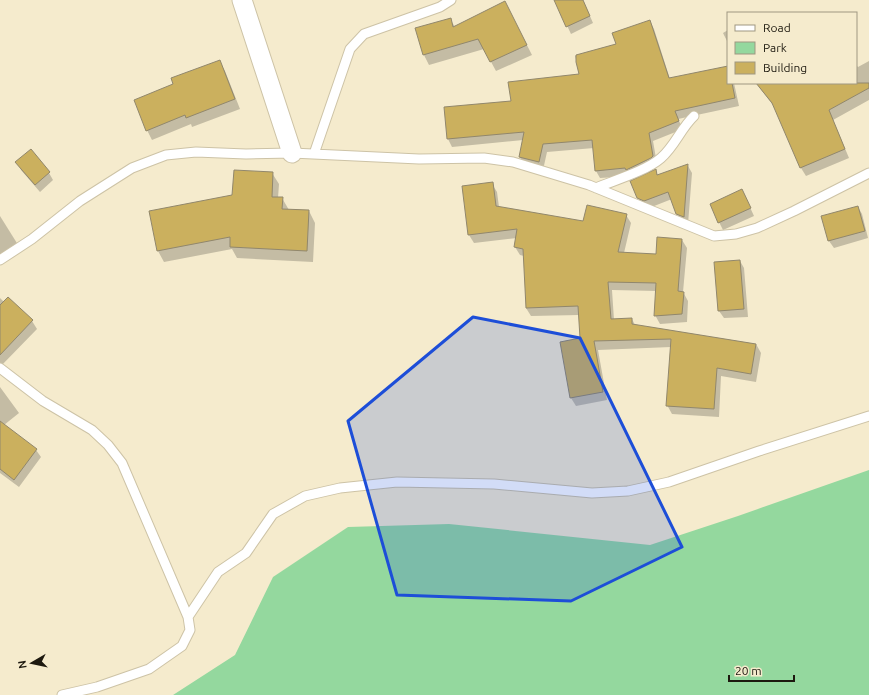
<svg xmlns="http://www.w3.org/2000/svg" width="869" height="695" viewBox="0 0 869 695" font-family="Ubuntu,sans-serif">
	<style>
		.green { fill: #94d89e }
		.shadow { fill: #0003 }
		.building { fill: #cbb05e; stroke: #91876c }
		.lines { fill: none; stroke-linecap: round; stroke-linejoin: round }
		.service-casing { stroke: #cdc3a6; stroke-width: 11 }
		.minor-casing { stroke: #cdc3a6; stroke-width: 21 }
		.service { stroke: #fff; stroke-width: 9 }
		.minor { stroke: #fff; stroke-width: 19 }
		.marked { fill: #1d4ed8; fill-opacity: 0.2; stroke: #1d4ed8; stroke-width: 3; stroke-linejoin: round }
	</style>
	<rect width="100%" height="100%" fill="#f5ebcd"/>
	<!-- green -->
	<path class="green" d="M 869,470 L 869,695 L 173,695 L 235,655 L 273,577 L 348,527 L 449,524 L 650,545 L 738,516 Z"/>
	<!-- shadow -->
	<path class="shadow" d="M 555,0 L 583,0 L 593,23 L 571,34 Z
		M 510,12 L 532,55 L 496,71 L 484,49 L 429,65 L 424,55 L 450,19 L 455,27 Z
		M 650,21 L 654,29 L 670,79 L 734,83 L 739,106 L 678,119 L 683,129 L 653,141 L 657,164 L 631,176 L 600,178 L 596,171 L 594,148 L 547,152 L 543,170 L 524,165 L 520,157 L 523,140 L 452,147 L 448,139 L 512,102 L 580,74 L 575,56 L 617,44 Z
		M 728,30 L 728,43 L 723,33 Z
		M 219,61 L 225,71 L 240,109 L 192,127 L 191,124 L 152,140 L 147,130 L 174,85 Z
		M 869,61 L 869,100 L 833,120 L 849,158 L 806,176 L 801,168 L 776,109 L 756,83 L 856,83 L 856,65 L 858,67 Z
		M 17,162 L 49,173 L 53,180 L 40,192 L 21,170 Z
		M 688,166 L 692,173 L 688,224 L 681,221 L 677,214 L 672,199 L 649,208 L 642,206 L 638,198 L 655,170 L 658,176 Z
		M 272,173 L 279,184 L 278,198 L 282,198 L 289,210 L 309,211 L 315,223 L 313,262 L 237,258 L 232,249 L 164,262 L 158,251 L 233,196 Z
		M 492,184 L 497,192 L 499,207 L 584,222 L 626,215 L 631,223 L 624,253 L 657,255 L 682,240 L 687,248 L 683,292 L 688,301 L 687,322 L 660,324 L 655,315 L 657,291 L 612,290 L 614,320 L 632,319 L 635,325 L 756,344 L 761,353 L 756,382 L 721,376 L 719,417 L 672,414 L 667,405 L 671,347 L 598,350 L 607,400 L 576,406 L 571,398 L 581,339 L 579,315 L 531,316 L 526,308 L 524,256 L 520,255 L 515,247 L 517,238 L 474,243 L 469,235 Z
		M 742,190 L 754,216 L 723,230 L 719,222 Z
		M 858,207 L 862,214 L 868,238 L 834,248 L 829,241 L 823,217 Z
		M 0,216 L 20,248 L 0,262 Z
		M 740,261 L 744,268 L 748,317 L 724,318 L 719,311 Z
		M 0,298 L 4,302 L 8,298 L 32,321 L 37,329 L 0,367 Z
		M 0,387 L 19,413 L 4,425 L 36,450 L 41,457 L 19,487 L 0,473 Z"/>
	<!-- building -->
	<path class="building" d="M 554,0 L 583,0 L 590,16 L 566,27 Z
		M 505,1 L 527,45 L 490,62 L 478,39 L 423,55 L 415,28 L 451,18 L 453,27 Z
		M 650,20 L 669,78 L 728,66 L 728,83 L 732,83 L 735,98 L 675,111 L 679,121 L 649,133 L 653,156 L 651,158 L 626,170 L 625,168 L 595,171 L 592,140 L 543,144 L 539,162 L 519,157 L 524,132 L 447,139 L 444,107 L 511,101 L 508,82 L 579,74 L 576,62 L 576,55 L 616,44 L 612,33 Z
		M 220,60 L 235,99 L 186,118 L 185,115 L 146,131 L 134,100 L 173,84 L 171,78 Z
		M 756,83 L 869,83 L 869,88 L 829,110 L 845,149 L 800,168 L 772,103 Z
		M 31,149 L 50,172 L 35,185 L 15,162 Z
		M 688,164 L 684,217 L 676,214 L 668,192 L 644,201 L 637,198 L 630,181 L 656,169 L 657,175 Z
		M 234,170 L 273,172 L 272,197 L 283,197 L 282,209 L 309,210 L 307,251 L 230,247 L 230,237 L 157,251 L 149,211 L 232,195 Z
		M 493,182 L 496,206 L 583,221 L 587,205 L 627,214 L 618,252 L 656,254 L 657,237 L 682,239 L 678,291 L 684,292 L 682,314 L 654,316 L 656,283 L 608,282 L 611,319 L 632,318 L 632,324 L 756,344 L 751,374 L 717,368 L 714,409 L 666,406 L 671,339 L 594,341 L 603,392 L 570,398 L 560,342 L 580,338 L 578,306 L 526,308 L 523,249 L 514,247 L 517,229 L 468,235 L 462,186 Z
		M 742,189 L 751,208 L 718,223 L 710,204 Z
		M 858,206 L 865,231 L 828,241 L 821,216 Z
		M 740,260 L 744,309 L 718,311 L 714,262 Z
		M 8,297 L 33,320 L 0,355 L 0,305 Z
		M 0,421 L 37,449 L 14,480 L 0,469 Z"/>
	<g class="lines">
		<defs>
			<path id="service" d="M 314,154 L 350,49 L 364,34 L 440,7 L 451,0
				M 596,188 C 615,180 646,171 661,158 C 675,146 681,128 694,116
				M 0,260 L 32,239 L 80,201 L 132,168 L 166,155 L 196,152 L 246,154 L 292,153 L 419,159 L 484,158 L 513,162 L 589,185 L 714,236 L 736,234 L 757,228 L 794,211 L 869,173
				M 0,368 L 43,401 L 92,430 L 108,445 L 122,463 L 188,617 L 190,630 L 182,646 L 149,669 L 97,687 L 62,695
				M 188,617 L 218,572 L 246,553 L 273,514 L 305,496 L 340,488 L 397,482 L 494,484 L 592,493 L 628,491 L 669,482 L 759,451 L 869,416"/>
			<path id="minor" d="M 242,0 L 292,153"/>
		</defs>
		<!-- service casing -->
		<use href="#service" class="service-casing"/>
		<!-- minor casing -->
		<use href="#minor" class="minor-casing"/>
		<!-- service -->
		<use href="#service" class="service"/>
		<!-- minor -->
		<use href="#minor" class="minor"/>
	</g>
	<!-- marked area -->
	<path class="marked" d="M 473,317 L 580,338 L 682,547 L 571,601 L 397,595 L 348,421 Z"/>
	<!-- legend -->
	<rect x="727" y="12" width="130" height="72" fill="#f5ebcd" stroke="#9f9781"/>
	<rect x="735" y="25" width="20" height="6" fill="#ffffff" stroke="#9f9781"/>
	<text x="763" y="32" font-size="12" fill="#1d190f">Road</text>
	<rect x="735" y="42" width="20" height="12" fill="#94d89e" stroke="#9f9781"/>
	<text x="763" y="52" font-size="12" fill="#1d190f">Park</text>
	<rect x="735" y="62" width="20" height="12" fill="#cbb05e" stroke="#9f9781"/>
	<text x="763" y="72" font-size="12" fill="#1d190f">Building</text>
	<!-- north arrow -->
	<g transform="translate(32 663) rotate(261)" stroke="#f5ebcd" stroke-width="3" paint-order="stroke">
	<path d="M0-3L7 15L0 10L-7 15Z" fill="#1d190f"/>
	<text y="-6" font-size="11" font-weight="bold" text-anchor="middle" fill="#1d190f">N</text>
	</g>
	<!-- scale -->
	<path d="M729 675v6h65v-6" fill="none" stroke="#1d190f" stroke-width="2"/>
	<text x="735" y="675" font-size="12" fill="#1d190f" stroke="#f5ebcd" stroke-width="3" paint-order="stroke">20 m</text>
</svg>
